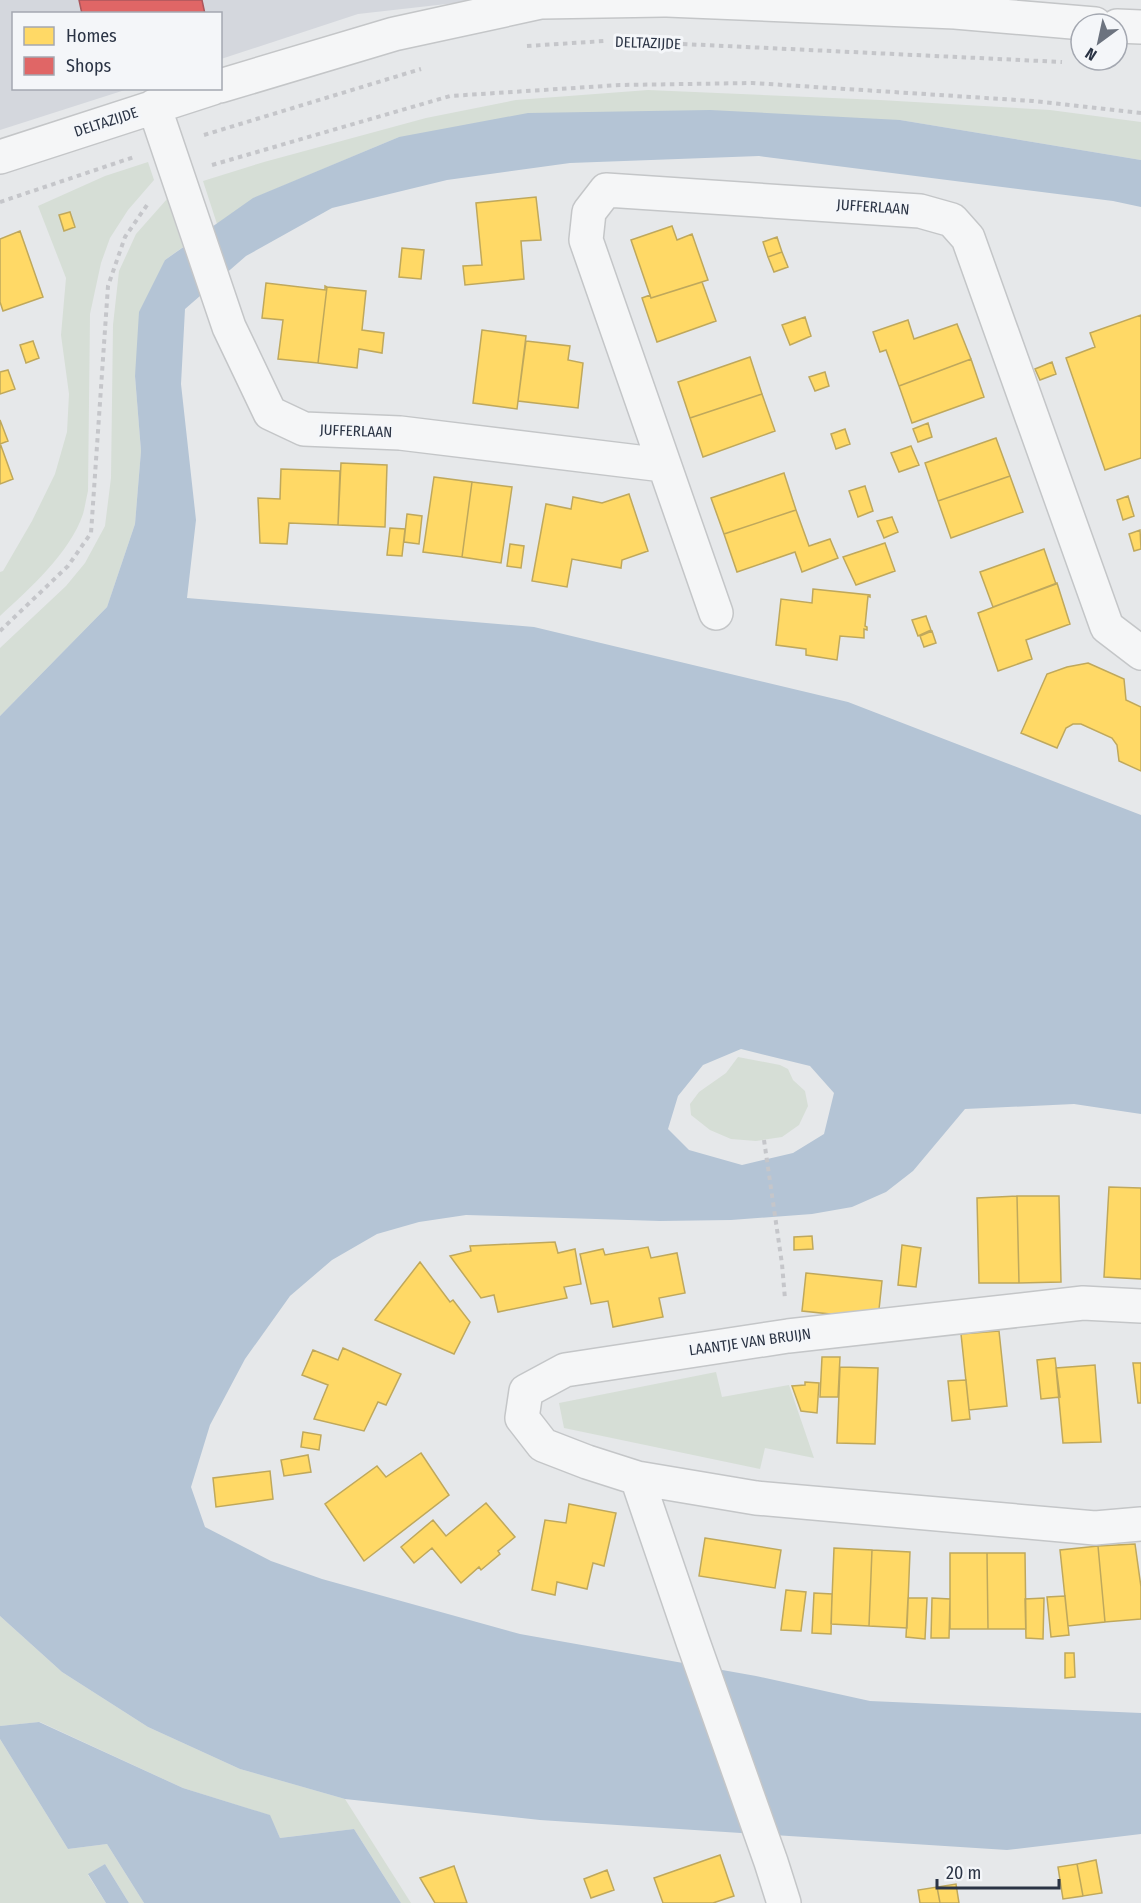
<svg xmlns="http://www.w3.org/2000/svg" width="1141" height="1903" viewBox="0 0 1141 1903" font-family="'Fira Sans Condensed',sans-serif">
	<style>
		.built { fill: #d4d7dd }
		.green { fill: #d6ded6 }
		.water { fill: #b4c4d5; fill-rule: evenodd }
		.homes { fill: #ffd966; stroke: #bfa85c; stroke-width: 1.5 }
		.shops { fill: #e06666; stroke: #aa575c; stroke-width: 1.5 }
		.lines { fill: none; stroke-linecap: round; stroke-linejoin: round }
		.street-casing { stroke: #c4c6c8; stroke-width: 36 }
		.path { stroke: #c5c6ca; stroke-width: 4; stroke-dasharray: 4.5 4.5; stroke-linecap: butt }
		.street { stroke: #f5f6f7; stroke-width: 33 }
		.labels { text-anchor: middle; stroke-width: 6; stroke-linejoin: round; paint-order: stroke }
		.street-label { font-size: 15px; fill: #2b3445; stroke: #f4f6f9 }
	</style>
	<rect width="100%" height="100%" fill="#e6e8ea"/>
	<!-- built -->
	<path class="built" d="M 0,0 L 482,0 L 358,14 L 221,59 L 220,14 L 14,14 L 14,88 L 128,89 L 0,130 Z"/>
	<!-- green -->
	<path class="green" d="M 648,90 L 880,100 L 1050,110 L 1141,122 L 1141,160 L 900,120 L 399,137 L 254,198 L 217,224 L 203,181 L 264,162 L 426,118 L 516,100 Z
		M 148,162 L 154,180 L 128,210 L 110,238 L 101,263 L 90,314 L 88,491 C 86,499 85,507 83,514 C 70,553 29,589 0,616 L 0,572 L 3,571 L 32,521 L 55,474 L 67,432 L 69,394 L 61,335 L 66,278 L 38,206 L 105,176 Z
		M 167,199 L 183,247 L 165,260 L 135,376 L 141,451 L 135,524 L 107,607 L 0,716 L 0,648 L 66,586 L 85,563 L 105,526 L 111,478 L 113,325 L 119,271 L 136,234 Z
		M 738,1057 L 780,1065 L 788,1069 L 793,1080 L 805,1091 L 808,1106 L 799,1125 L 782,1137 L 756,1141 L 731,1139 L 710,1130 L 691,1115 L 690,1104 L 699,1092 L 726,1073 Z
		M 716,1372 L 722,1397 L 789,1385 L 814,1458 L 765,1448 L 760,1469 L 564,1428 L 559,1403 Z
		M 0,1616 L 62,1672 L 148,1727 L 240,1769 L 345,1799 L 411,1903 L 401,1903 L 354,1829 L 280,1838 L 269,1815 L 183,1788 L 40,1722 L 0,1726 Z
		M 0,1739 L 68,1849 L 107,1844 L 144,1903 L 129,1903 L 105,1864 L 88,1875 L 106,1903 L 0,1903 Z"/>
	<!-- water -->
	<path class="water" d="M 710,110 L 900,120 L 1141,160 L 1141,207 L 1113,201 L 759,156 L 570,163 L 447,180 L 332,208 L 246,256 L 185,309 L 181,384 L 196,520 L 187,598 L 534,627 L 848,702 L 1141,815 L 1141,1114 L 1074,1104 L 965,1109 L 913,1171 L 886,1192 L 852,1207 L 812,1214 L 731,1220 L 660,1221 L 466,1215 L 419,1222 L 377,1234 L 332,1260 L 290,1296 L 245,1359 L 210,1425 L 191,1487 L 205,1527 L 271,1561 L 322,1579 L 520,1634 L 756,1676 L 870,1701 L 1141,1713 L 1141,1834 L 1007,1850 L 540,1820 L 345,1799 L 240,1769 L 148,1727 L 62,1672 L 0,1616 L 0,716 L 107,607 L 135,524 L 141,451 L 135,376 L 139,312 L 165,260 L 253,198 L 399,137 L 528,113 ZM 741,1049 L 810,1066 L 834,1093 L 824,1134 L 793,1153 L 742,1165 L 689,1150 L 668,1129 L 678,1096 L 703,1065 Z
		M 39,1722 L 183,1788 L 270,1815 L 280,1838 L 354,1829 L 401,1903 L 144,1903 L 107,1844 L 68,1849 L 0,1739 L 0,1726 Z
		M 105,1864 L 129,1903 L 106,1903 L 88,1874 Z"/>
	<!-- homes -->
	<path class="homes" d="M 536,197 L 541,240 L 521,241 L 524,279 L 465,285 L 463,266 L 482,265 L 476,203 Z
		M 70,212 L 75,227 L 64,231 L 59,215 Z
		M 672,226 L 677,240 L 692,234 L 708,280 L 651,298 L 631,240 Z
		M 20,231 L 43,297 L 3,311 L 0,302 L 0,239 Z
		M 777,237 L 782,252 L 768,257 L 763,242 Z
		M 402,248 L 424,250 L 421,279 L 399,277 Z
		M 782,252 L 788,267 L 774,272 L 768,257 Z
		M 702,282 L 716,321 L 657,342 L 642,298 L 650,295 L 651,298 Z
		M 266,283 L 325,290 L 325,286 L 327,287 L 318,363 L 278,359 L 283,320 L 262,318 Z
		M 327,287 L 366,291 L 362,330 L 384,333 L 382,353 L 359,349 L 357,368 L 318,363 Z
		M 1141,315 L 1141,458 L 1105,470 L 1066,358 L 1095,347 L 1090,333 Z
		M 805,317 L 811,336 L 790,345 L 782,325 Z
		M 908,320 L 914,339 L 957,324 L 971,359 L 899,386 L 886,350 L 880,352 L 873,332 Z
		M 482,330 L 526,336 L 517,409 L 473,403 Z
		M 33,341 L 39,358 L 26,363 L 20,345 Z
		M 526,341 L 570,346 L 568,360 L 583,363 L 578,408 L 518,401 Z
		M 750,357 L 762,394 L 690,418 L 678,382 Z
		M 971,359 L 984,397 L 912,423 L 899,386 Z
		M 1052,362 L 1056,374 L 1040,380 L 1035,369 Z
		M 8,370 L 15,389 L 0,394 L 0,372 Z
		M 825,372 L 829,386 L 815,391 L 809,377 Z
		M 762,394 L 775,431 L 703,457 L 690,418 Z
		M 0,420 L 8,441 L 0,444 Z
		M 928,423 L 932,437 L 918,442 L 913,429 Z
		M 845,429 L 850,444 L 836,449 L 831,434 Z
		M 996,438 L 1010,476 L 938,501 L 925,463 Z
		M 0,443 L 13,479 L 0,484 Z
		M 911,446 L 919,465 L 899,472 L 891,453 Z
		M 341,463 L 387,465 L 385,527 L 338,525 Z
		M 281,469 L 340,471 L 338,525 L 289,523 L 287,544 L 260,543 L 258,498 L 280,499 Z
		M 784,473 L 796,510 L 724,534 L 711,498 Z
		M 1010,476 L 1023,512 L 951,538 L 938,501 Z
		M 434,477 L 472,482 L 462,557 L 423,552 Z
		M 472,482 L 512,487 L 501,563 L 462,557 Z
		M 865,486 L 873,511 L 858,517 L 849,491 Z
		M 629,494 L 648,551 L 622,560 L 621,568 L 572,559 L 567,587 L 532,581 L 546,504 L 571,509 L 573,497 L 602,503 Z
		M 1128,496 L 1134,516 L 1123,520 L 1117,500 Z
		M 796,510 L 809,546 L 830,539 L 838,558 L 802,572 L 795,552 L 737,572 L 724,534 Z
		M 407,514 L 422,516 L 419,544 L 404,542 Z
		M 892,517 L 898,532 L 884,538 L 877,521 Z
		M 390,528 L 405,529 L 402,556 L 387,555 Z
		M 1140,530 L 1141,549 L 1134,551 L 1129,534 Z
		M 885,543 L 895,571 L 856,585 L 843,557 Z
		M 510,544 L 524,546 L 521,568 L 507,566 Z
		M 1044,549 L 1056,584 L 993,607 L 980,572 Z
		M 1057,583 L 1070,624 L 1026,640 L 1032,659 L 998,671 L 978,613 Z
		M 813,589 L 870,595 L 870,597 L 868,596 L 865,626 L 867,627 L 867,630 L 864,629 L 864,638 L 840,636 L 837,660 L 806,655 L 806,649 L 776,645 L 781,599 L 812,603 Z
		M 926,616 L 931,630 L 918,636 L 912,620 Z
		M 932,631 L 936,643 L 924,647 L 920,636 Z
		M 1088,663 L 1124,679 L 1126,700 L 1141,707 L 1141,771 L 1119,761 L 1117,745 L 1112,738 L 1081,724 L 1073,724 L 1066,728 L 1057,748 L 1021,733 L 1047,674 L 1067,667 Z
		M 1109,1187 L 1141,1188 L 1141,1279 L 1104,1277 Z
		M 1017,1196 L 1059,1196 L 1061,1282 L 1019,1283 Z
		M 1017,1196 L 1019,1283 L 979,1283 L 977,1198 Z
		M 812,1236 L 813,1249 L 794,1250 L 794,1237 Z
		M 555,1242 L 558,1253 L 575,1249 L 581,1284 L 564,1287 L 567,1298 L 498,1312 L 494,1295 L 481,1298 L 450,1256 L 471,1251 L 470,1246 Z
		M 902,1245 L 921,1248 L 916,1287 L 898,1285 Z
		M 648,1247 L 651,1258 L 677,1253 L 685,1293 L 659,1298 L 663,1317 L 613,1327 L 608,1301 L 591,1304 L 580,1254 L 603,1249 L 605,1255 Z
		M 420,1262 L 450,1302 L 453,1300 L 470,1322 L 454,1354 L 375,1320 Z
		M 806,1273 L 882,1281 L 878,1319 L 802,1311 Z
		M 999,1331 L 1007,1406 L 969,1410 L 961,1334 Z
		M 343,1348 L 401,1374 L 386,1405 L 378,1402 L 364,1431 L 314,1419 L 328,1385 L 302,1375 L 313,1350 L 338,1360 Z
		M 822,1357 L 840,1357 L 838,1397 L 820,1397 Z
		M 1055,1358 L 1060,1397 L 1041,1399 L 1037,1360 Z
		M 1133,1363 L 1141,1363 L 1141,1403 L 1138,1403 Z
		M 1095,1365 L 1101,1442 L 1063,1443 L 1056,1368 Z
		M 840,1367 L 878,1368 L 875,1444 L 837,1443 Z
		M 966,1380 L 970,1419 L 952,1421 L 948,1381 Z
		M 805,1382 L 819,1383 L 817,1413 L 801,1411 L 792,1386 L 805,1385 Z
		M 303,1432 L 321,1435 L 319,1450 L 301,1447 Z
		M 421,1453 L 449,1495 L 364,1561 L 325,1504 L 377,1466 L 386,1477 Z
		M 308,1455 L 311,1472 L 284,1476 L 281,1460 Z
		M 270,1471 L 273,1499 L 216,1507 L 213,1478 Z
		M 486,1503 L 515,1537 L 498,1551 L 500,1554 L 481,1570 L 479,1567 L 461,1583 L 432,1548 L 414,1563 L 401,1547 L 433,1520 L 446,1536 Z
		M 569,1504 L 616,1513 L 604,1566 L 593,1563 L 587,1589 L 557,1582 L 555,1595 L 532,1590 L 545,1520 L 566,1523 Z
		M 705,1538 L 781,1550 L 775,1588 L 699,1576 Z
		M 1135,1544 L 1141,1587 L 1141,1619 L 1105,1622 L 1098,1546 Z
		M 1098,1546 L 1105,1622 L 1068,1626 L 1060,1550 Z
		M 834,1548 L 872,1550 L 869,1626 L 831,1624 Z
		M 872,1550 L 910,1552 L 907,1628 L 869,1626 Z
		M 950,1553 L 987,1553 L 988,1629 L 950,1629 Z
		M 987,1553 L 1025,1553 L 1026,1629 L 988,1629 Z
		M 786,1590 L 806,1592 L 801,1631 L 781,1630 Z
		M 814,1593 L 832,1594 L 831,1634 L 812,1633 Z
		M 1065,1596 L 1069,1635 L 1051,1637 L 1047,1597 Z
		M 908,1598 L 927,1598 L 925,1639 L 906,1637 Z
		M 932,1598 L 950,1599 L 949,1638 L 931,1638 Z
		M 1044,1598 L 1043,1639 L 1026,1638 L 1025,1599 Z
		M 1065,1653 L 1074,1653 L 1075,1677 L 1065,1678 Z
		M 720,1855 L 734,1896 L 713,1903 L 663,1903 L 654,1878 Z
		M 1096,1860 L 1102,1893 L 1083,1896 L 1077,1864 Z
		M 1077,1864 L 1083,1896 L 1063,1899 L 1058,1867 Z
		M 454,1866 L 467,1903 L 435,1903 L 420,1878 Z
		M 607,1870 L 614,1890 L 591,1898 L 584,1879 Z
		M 956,1884 L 959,1903 L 940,1903 L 937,1887 Z
		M 937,1887 L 940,1903 L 920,1903 L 918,1890 Z"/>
	<!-- shops -->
	<path class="shops" d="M 79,0 L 202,0 L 205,14 L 82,14 Z"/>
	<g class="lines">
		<defs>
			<path id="street" d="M 667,0 L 955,12 L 1095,24
				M 1117,26 L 1141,27
				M 220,86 L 394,34 L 541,2 L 664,0
				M 154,106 L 229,327 L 270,413 L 304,429 L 400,433 L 663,465
				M 0,157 L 213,88
				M 716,613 L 586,240 L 589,212 L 606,190 L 920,211 L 952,220 L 968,238 L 1107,627 L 1141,653
				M 1141,1306 L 1083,1303 L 788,1336 L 565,1370 L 526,1391 L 522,1418 L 543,1445 L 587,1462 L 637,1478 L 756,1498 L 1095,1528 L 1141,1524
				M 637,1478 L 693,1642 L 771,1862 L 784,1903"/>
		</defs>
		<!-- street casing -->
		<use href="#street" class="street-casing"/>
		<!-- path -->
		<path class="path" d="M 620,41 L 1062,62
			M 527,46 L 604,41
			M 204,135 L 421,69
			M 212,165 L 450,96 L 620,85 L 753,83 L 1033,101 L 1141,113
			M 0,202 L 134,157
			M 0,631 L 68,566 L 91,533 L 108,286 L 125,237 L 147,205
			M 764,1140 L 782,1264 L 785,1299"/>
		<!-- street -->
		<use href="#street" class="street"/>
	</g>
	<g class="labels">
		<!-- street labels -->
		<g class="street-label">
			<text transform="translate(648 43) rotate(2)" y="5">DELTAZIJDE</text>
			<text transform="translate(106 122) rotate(-18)" y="5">DELTAZIJDE</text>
			<text transform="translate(873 207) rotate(4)" y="5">JUFFERLAAN</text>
			<text transform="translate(356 431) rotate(2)" y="5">JUFFERLAAN</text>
			<text transform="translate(750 1342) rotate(-8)" y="5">LAANTJE VAN BRUIJN</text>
		</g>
	</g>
	<!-- legend -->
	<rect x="12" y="12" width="210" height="78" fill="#f4f6f9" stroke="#a4a8b1" stroke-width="1.5"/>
	<rect x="24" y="27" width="30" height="18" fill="#ffd966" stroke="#a4a8b1" stroke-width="1.5"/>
	<text x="66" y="42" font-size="18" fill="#2b3445">Homes</text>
	<rect x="24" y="57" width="30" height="18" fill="#e06666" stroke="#a4a8b1" stroke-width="1.5"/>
	<text x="66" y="72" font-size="18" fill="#2b3445">Shops</text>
	<!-- north arrow -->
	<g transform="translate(1099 42) rotate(213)"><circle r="28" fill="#f4f6f9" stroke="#a4a8b1" stroke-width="1.5"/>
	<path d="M0-4.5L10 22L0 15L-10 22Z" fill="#6c737f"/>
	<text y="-9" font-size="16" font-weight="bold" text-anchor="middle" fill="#2b3445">N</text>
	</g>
	<!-- scale -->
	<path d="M937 1879v9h122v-9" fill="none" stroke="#2b3445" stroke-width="3"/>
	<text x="946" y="1879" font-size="18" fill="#2b3445" stroke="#f4f6f9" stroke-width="4.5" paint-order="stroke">20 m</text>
</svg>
